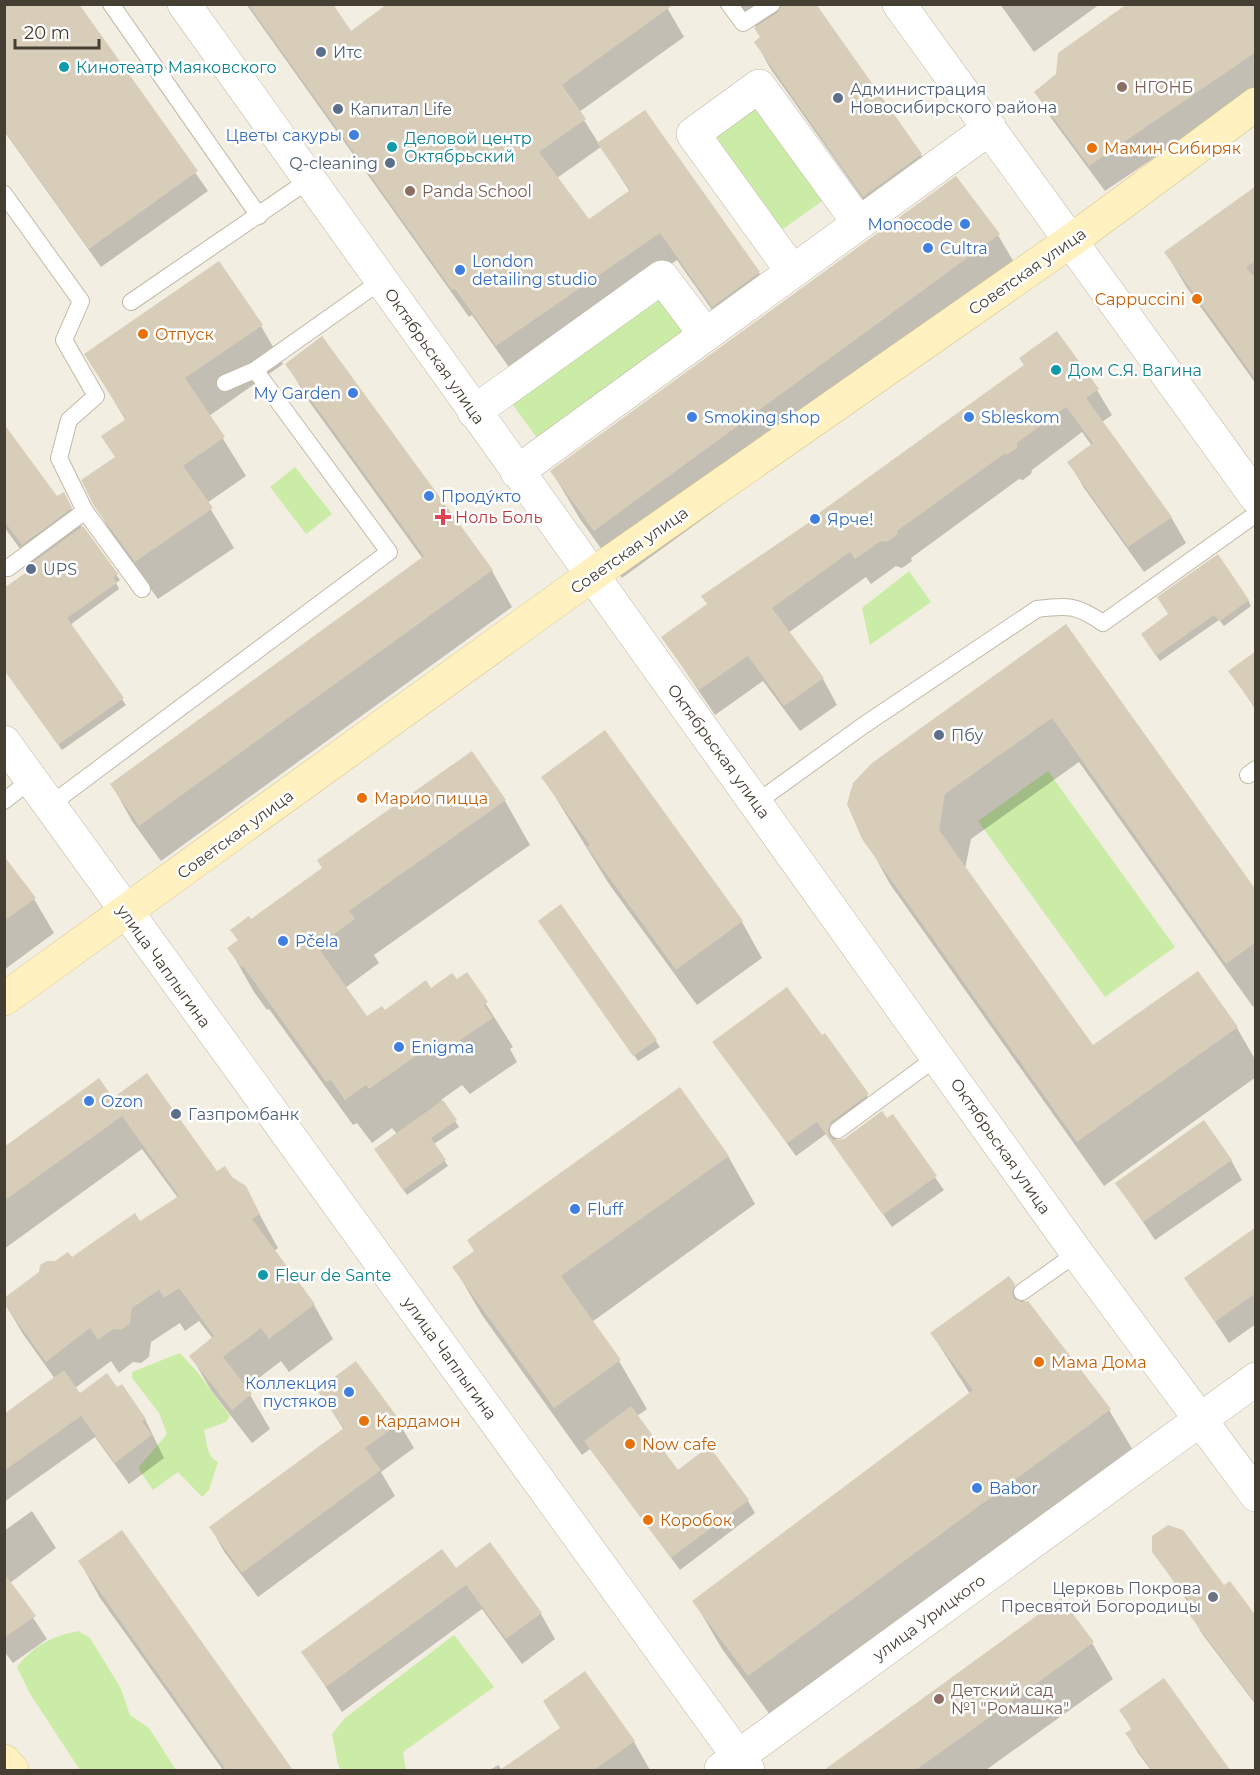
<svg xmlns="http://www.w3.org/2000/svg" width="1260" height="1775" viewBox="0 0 1260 1775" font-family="Montserrat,sans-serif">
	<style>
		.green { fill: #caeca6 }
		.shadow { fill: #0003; fill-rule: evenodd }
		.building { fill: #d8cdb9 }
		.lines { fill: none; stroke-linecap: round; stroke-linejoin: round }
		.lane-casing { stroke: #c2b9a7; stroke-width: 18 }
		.street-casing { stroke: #c2b9a7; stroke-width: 34 }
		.secondary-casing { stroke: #d7c68d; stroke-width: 34 }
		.lane { stroke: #fff; stroke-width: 16 }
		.street { stroke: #fff; stroke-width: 33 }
		.secondary { stroke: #fff2c0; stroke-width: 33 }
		.service-dot { fill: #5c6f8a; stroke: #fff; stroke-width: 2 }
		.culture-dot { fill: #0f9aa8; stroke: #fff; stroke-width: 2 }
		.education-dot { fill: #8d6e63; stroke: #fff; stroke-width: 2 }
		.shop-dot { fill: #3f7fe0; stroke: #fff; stroke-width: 2 }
		.food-dot { fill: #e8710a; stroke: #fff; stroke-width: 2 }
		.health-dot { fill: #e0444e; stroke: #fff; stroke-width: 2 }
		.worship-dot { fill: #6b7280; stroke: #fff; stroke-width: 2 }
		.labels { text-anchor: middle; stroke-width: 5; stroke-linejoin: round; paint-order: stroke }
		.service-label { font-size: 16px; fill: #4e5e75; stroke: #fff; text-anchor: start }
		.culture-label { font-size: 16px; fill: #0d838f; stroke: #fff; text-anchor: start }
		.education-label { font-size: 16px; fill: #785e54; stroke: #fff; text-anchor: start }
		.shop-label { font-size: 16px; fill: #366cbe; stroke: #fff; text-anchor: start }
		.food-label { font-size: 16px; fill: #c56008; stroke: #fff; text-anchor: start }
		.street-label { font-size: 16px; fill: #453e32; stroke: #fff }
		.health-label { font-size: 16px; fill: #be3a42; stroke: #fff; text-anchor: start }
		.worship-label { font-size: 16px; fill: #5b616d; stroke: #fff; text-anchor: end }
	</style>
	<rect width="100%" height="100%" fill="#f3eee2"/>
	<!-- green -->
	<path class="green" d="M 759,86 L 836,191 L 769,239 L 693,134 Z
		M 659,292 L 689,333 L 540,442 L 510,401 Z
		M 295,467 L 332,514 L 306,534 L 270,487 Z
		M 909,571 L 931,602 L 870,645 L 862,608 Z
		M 1048,771 L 1175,947 L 1105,997 L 978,821 Z
		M 180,1353 L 199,1374 L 230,1416 L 226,1422 L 204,1430 C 207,1442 206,1456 218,1462 L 209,1490 L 202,1497 L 178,1472 L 153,1490 L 138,1468 L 167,1434 L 159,1413 L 132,1378 L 132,1372 Z
		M 78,1631 L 90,1638 L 120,1687 L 130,1715 L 149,1728 L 176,1770 L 80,1770 L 30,1694 L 17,1667 C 35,1644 51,1637 78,1631 Z
		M 454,1635 L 494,1687 L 403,1752 L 406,1770 L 341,1770 L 338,1765 L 332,1734 L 345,1718 Z"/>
	<!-- shadow -->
	<path class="shadow" d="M 4,4 L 77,4 L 208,191 L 101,267 L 4,131 Z
		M 246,4 L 331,4 L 351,33 L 665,4 L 684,37 L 579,112 L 599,144 L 759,273 L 774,301 L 729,334 L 677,260 L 513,373 L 472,315 L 469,317 ZM 601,147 L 630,192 L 588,221 L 557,178 Z
		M 736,4 L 814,4 L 921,155 L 935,180 L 879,222 L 770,68 L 756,42 L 762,38 L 757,28 Z
		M 1000,4 L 1100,4 L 1034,52 Z
		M 1256,4 L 1256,89 L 1105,191 L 1051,118 L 1036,92 Z
		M 956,178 L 998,235 L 1026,283 L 622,578 L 580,519 L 552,472 Z
		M 1256,188 L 1256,384 L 1187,288 L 1166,253 Z
		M 261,326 L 283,364 L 209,416 L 246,476 L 207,503 L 234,548 L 158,599 L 118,544 L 95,505 L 116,458 L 126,421 L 86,354 Z
		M 287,364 L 492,571 L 512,607 L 161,861 L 132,821 L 112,785 L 423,559 L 308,400 Z
		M 1097,390 L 1112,415 L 1102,422 L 1171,517 L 1186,543 L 1144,572 L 1084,488 L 1069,462 L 1092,446 L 1082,432 L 1032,470 L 1031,474 L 1023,480 L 1019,479 L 911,558 L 912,561 L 902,568 L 896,566 L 871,584 L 866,577 L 788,633 L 823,679 L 837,705 L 800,731 L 763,681 L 715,715 L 663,638 L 708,605 L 703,596 L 737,572 Z
		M 4,426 L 57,498 L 63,494 L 84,531 L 120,580 L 116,583 L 119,589 L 70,625 L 126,705 L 62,750 L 4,669 L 33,570 L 32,565 L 4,527 Z
		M 1248,600 L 1251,606 L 1224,626 L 1219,620 L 1160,661 L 1146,640 Z
		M 1066,626 L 1256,892 L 1256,1005 L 1253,1007 L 1079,762 L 971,839 L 965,869 L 1092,1047 L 1237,1028 L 1256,1061 L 1256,1077 L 1104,1186 L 890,884 L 850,811 L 850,792 L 873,764 Z
		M 1256,652 L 1256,710 L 1230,671 Z
		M 471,753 L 505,801 L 530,845 L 374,955 L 379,963 L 345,988 L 366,1018 L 456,981 L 467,974 L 513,1047 L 510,1049 L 517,1062 L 470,1094 L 462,1085 L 441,1100 L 459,1127 L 434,1144 L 448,1166 L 407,1195 L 379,1155 L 397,1134 L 392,1128 L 372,1143 L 357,1123 L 353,1125 L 269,1009 L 267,1010 L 254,992 L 229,948 L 239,942 L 232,930 L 250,921 L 324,868 Z
		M 543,777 L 742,922 L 762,958 L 697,1005 L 609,884 Z
		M 4,858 L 34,899 L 54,933 L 4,970 Z
		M 561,906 L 660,1047 L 638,1061 L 544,927 Z
		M 822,1037 L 876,1108 L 838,1135 L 836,1141 L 844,1140 L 892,1117 L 944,1190 L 892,1227 L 826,1134 L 796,1156 L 714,1042 Z
		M 112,1100 L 217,1173 L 231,1178 L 245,1188 L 278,1248 L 274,1251 L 314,1305 L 333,1339 L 289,1372 L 281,1361 L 246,1388 L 270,1429 L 252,1443 L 211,1390 L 191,1356 L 213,1339 L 199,1321 L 185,1331 L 180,1323 L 151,1342 L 149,1357 L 141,1363 L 133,1362 L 119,1373 L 111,1361 L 75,1388 L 79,1395 L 117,1389 L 121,1386 L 145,1419 L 164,1458 L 129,1484 L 95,1437 L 4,1502 L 4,1416 L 55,1379 L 23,1334 L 4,1302 L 71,1259 L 140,1223 L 178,1198 L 142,1149 L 4,1249 L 4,1148 Z
		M 728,1156 L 755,1204 L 592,1322 L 619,1361 L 647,1409 L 637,1416 L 678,1472 L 748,1501 L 755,1513 L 680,1570 L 590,1449 L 582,1455 L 482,1315 L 454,1267 Z
		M 1231,1160 L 1242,1180 L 1155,1240 L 1117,1183 Z
		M 1256,1229 L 1256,1324 L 1229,1343 L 1186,1278 Z
		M 1014,1285 L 1025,1303 L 1109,1410 L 1137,1457 L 776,1723 L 722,1649 L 694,1601 L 970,1394 L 932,1334 Z
		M 319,1391 L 399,1423 L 414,1448 L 381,1472 L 395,1496 L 258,1597 L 225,1553 L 211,1528 L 344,1430 Z
		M 32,1511 L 56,1548 L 10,1583 L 47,1639 L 13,1663 L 4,1651 L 4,1531 Z
		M 1153,1551 L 1224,1587 L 1256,1619 L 1256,1705 L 1203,1635 L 1190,1613 L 1193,1610 Z
		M 80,1562 L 289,1767 L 290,1770 L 223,1770 L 100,1598 Z
		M 456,1570 L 541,1614 L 555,1639 L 522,1664 L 482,1609 L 342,1712 L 303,1652 Z
		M 1092,1643 L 1113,1679 L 986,1770 L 829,1769 Z
		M 585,1673 L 634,1742 L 650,1770 L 503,1770 L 561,1729 Z
		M 1163,1680 L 1228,1770 L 1151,1770 L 1138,1753 L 1127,1734 L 1132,1730 L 1121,1710 Z
		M 498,1765 L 502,1770 L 490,1770 Z"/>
	<!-- building -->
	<path class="building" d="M 4,4 L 79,4 L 198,171 L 89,249 L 4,130 Z
		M 248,4 L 333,4 L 351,31 L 387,4 L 674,4 L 562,85 L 586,119 L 539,152 L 589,219 L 630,190 L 597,143 L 645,110 L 760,272 L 712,307 L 660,233 L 496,346 L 455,289 L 452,290 Z
		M 782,4 L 816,4 L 922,154 L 863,197 L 754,42 L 760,37 L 754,28 L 778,12 Z
		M 1127,4 L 1256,4 L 1256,52 L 1089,166 L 1034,92 L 1056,74 L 1058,53 Z
		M 956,176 L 1000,234 L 594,531 L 550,471 Z
		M 1256,186 L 1256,261 L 1246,267 L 1256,280 L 1256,380 L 1164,252 Z
		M 219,261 L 263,325 L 185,378 L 225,437 L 183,466 L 213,508 L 135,562 L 94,506 L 81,480 L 115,457 L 101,436 L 126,419 L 84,354 Z
		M 1057,331 L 1099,389 L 1086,398 L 1172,517 L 1128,547 L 1067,462 L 1093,443 L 1066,407 L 1017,443 L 1017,448 L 1008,454 L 1004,454 L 897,531 L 898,534 L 887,542 L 881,541 L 855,559 L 850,552 L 772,608 L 824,678 L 784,706 L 748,656 L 699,690 L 661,637 L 707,604 L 701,596 L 820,515 L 819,513 L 1024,365 L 1019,358 Z
		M 322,336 L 493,570 L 139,826 L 110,784 L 424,556 L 285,364 Z
		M 4,424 L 57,496 L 64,492 L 72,508 L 22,545 L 4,521 Z
		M 83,526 L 118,574 L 113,577 L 117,583 L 67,618 L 124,698 L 58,745 L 4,670 L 4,588 L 31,569 L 28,566 Z
		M 1218,554 L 1249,600 L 1220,621 L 1214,615 L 1156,656 L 1141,634 L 1168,614 L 1157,597 Z
		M 1066,624 L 1256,890 L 1256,942 L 1226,964 L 1052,718 L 945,794 L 939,830 L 1093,1045 L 1198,971 L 1238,1027 L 1077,1142 L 862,839 L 847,804 L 853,783 L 872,763 Z
		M 1256,651 L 1256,708 L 1228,671 Z
		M 605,730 L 743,921 L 676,970 L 587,847 L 590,845 L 541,777 Z
		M 472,751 L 506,800 L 349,911 L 355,919 L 317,946 L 367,1016 L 382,1006 L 385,1010 L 426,980 L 431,988 L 452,973 L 457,979 L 467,972 L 488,1002 L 484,1005 L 493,1018 L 444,1051 L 436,1042 L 369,1089 L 366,1085 L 345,1100 L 331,1080 L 326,1082 L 243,966 L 241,967 L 227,948 L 238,940 L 230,930 L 249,916 L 251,919 L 322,868 L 317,860 Z
		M 4,856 L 36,898 L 4,921 Z
		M 561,904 L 657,1040 L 633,1056 L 538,921 Z
		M 787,987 L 822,1035 L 825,1033 L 869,1094 L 831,1122 L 828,1131 L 830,1137 L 834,1140 L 844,1139 L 882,1111 L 887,1118 L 893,1114 L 937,1176 L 883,1215 L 817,1122 L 787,1143 L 712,1042 Z
		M 147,1073 L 217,1171 L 225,1166 L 232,1177 L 246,1186 L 260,1214 L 252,1219 L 315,1304 L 269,1339 L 261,1328 L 223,1357 L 252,1394 L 232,1410 L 189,1356 L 214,1336 L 179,1288 L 164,1298 L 159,1290 L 132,1308 L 130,1323 L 121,1330 L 113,1329 L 98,1340 L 90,1328 L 46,1362 L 4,1304 L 4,1298 L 39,1272 L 40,1265 L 47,1261 L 55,1261 L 68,1252 L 72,1257 L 135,1213 L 140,1221 L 179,1196 L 122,1116 L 4,1201 L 4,1147 L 99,1078 L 113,1098 Z
		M 680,1087 L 729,1156 L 561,1276 L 621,1360 L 554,1408 L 452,1267 L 474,1251 L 467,1240 Z
		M 443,1100 L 457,1120 L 431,1138 L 446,1160 L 403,1190 L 374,1149 Z
		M 1204,1120 L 1232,1160 L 1143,1222 L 1115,1183 Z
		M 1256,1227 L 1256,1293 L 1215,1322 L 1184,1278 Z
		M 1009,1276 L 1015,1284 L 1012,1292 L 1014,1299 L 1022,1302 L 1028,1301 L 1111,1409 L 748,1676 L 692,1601 L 973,1390 L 930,1333 Z
		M 356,1361 L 401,1422 L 365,1448 L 381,1470 L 242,1573 L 209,1527 L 344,1428 L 317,1390 Z
		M 64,1370 L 80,1393 L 107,1373 L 117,1387 L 122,1384 L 146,1419 L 142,1421 L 152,1435 L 115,1463 L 81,1416 L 4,1471 L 4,1414 Z
		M 631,1406 L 678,1470 L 709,1446 L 749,1500 L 671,1558 L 584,1441 Z
		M 1168,1525 L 1183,1530 L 1224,1585 L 1230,1581 L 1256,1616 L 1256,1704 L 1188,1613 L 1194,1608 L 1152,1552 L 1152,1536 Z
		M 122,1530 L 293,1770 L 226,1770 L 78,1561 Z
		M 490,1542 L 542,1613 L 506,1639 L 466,1585 L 326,1687 L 301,1652 L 442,1549 L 456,1568 Z
		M 4,1573 L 36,1616 L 4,1638 Z
		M 1061,1598 L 1094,1642 L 916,1770 L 824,1770 Z
		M 585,1671 L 635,1741 L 594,1770 L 500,1770 L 560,1728 L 543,1701 Z
		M 1164,1678 L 1230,1770 L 1152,1770 L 1125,1733 L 1132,1729 L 1119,1710 Z"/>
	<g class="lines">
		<defs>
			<path id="lane" d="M 111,4 L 259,216
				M 729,4 L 743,23 L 772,4
				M 4,194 L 81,301 L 64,340 L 96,396 L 69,420 L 59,458 L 85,511
				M 131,302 L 309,180
				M 225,383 L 255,370
				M 8,568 L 85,511 L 142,589
				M 1248,775 L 1256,769
				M 4,801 L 31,780
				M 756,803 L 864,725 L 1037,609 C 1068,605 1077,605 1103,623 L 1256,514
				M 50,805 L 389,552 L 255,370 L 381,281
				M 838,1130 L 937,1057
				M 1022,1292 L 1077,1253"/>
			<path id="street" d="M 184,4 L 1077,1253 L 1256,1495
				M 899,4 L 1256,497
				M 792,271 L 693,134 L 759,86 L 858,222
				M 474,412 L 662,277 L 705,334
				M 517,472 L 990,128
				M 4,742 L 748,1770
				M 721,1769 L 1256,1379"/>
			<path id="secondary" d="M 4,999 L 606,565 L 1072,240 L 1256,104
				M 4,1761 L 12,1770"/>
		</defs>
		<!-- lane casing -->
		<use href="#lane" class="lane-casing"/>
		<!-- street casing -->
		<use href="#street" class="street-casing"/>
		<!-- secondary casing -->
		<use href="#secondary" class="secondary-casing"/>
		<!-- lane -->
		<use href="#lane" class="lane"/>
		<!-- street -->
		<use href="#street" class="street"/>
		<!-- secondary -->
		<use href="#secondary" class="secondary"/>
	</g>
	<!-- markers -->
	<g class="service-dot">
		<circle cx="321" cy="52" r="6"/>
		<circle cx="838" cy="98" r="6"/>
		<circle cx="338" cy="109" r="6"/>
		<circle cx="390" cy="163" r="6"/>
		<circle cx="31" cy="569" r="6"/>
		<circle cx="939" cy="735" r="6"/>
		<circle cx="176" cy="1114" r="6"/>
	</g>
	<g class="culture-dot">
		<circle cx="64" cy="67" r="6"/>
		<circle cx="392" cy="147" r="6"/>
		<circle cx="1056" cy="370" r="6"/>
		<circle cx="263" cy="1275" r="6"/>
	</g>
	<g class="education-dot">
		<circle cx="1122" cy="87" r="6"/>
		<circle cx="410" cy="191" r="6"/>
		<circle cx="939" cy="1699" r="6"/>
	</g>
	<g class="shop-dot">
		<circle cx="354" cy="135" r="6"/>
		<circle cx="965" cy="224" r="6"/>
		<circle cx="928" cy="248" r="6"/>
		<circle cx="460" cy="270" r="6"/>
		<circle cx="353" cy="393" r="6"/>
		<circle cx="692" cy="417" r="6"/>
		<circle cx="969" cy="417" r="6"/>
		<circle cx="429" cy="496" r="6"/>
		<circle cx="815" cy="519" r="6"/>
		<circle cx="283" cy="941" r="6"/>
		<circle cx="399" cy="1047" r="6"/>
		<circle cx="89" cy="1101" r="6"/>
		<circle cx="575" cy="1209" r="6"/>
		<circle cx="349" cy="1392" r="6"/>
		<circle cx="977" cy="1488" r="6"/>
	</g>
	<g class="food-dot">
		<circle cx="1092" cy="148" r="6"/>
		<circle cx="1197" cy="299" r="6"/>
		<circle cx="143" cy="334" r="6"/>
		<circle cx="362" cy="798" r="6"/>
		<circle cx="1039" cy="1362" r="6"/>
		<circle cx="364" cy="1421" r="6"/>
		<circle cx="630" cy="1444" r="6"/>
		<circle cx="648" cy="1520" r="6"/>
	</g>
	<path class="health-dot" d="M440 508h6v6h6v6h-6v6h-6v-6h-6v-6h6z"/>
	<circle class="worship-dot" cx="1213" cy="1597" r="6"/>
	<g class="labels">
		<!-- service labels -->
		<g class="service-label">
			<text x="333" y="58">Итс</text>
			<text x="850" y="95">Администрация<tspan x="850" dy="18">Новосибирского района</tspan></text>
			<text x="350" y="115">Капитал Life</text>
			<text x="378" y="169" text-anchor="end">Q-cleaning</text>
			<text x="43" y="575">UPS</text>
			<text x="951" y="741">Пбу</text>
			<text x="188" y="1120">Газпромбанк</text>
		</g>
		<!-- culture labels -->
		<g class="culture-label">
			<text x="76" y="73">Кинотеатр Маяковского</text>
			<text x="404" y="144">Деловой центр<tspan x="404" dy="18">Октябрьский</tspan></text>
			<text x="1068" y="376">Дом С.Я. Вагина</text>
			<text x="275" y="1281">Fleur de Sante</text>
		</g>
		<!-- education labels -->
		<g class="education-label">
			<text x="1134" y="93">НГОНБ</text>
			<text x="422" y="197">Panda School</text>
			<text x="951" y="1696">Детский сад<tspan x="951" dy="18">№1 "Ромашка"</tspan></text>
		</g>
		<!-- shop labels -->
		<g class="shop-label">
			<text x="342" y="141" text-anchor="end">Цветы сакуры</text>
			<text x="953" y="230" text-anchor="end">Monocode</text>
			<text x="940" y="254">Cultra</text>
			<text x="472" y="267">London<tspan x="472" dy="18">detailing studio</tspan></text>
			<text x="341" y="399" text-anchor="end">My Garden</text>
			<text x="704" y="423">Smoking shop</text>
			<text x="981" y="423">Sbleskom</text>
			<text x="441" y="502">Проду́кто</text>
			<text x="827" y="525">Ярче!</text>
			<text x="295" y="947">Pčela</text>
			<text x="411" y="1053">Enigma</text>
			<text x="101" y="1107">Ozon</text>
			<text x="587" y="1215">Fluff</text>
			<text x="337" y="1389" text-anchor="end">Коллекция<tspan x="337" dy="18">пустяков</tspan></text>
			<text x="989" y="1494">Babor</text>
		</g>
		<!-- food labels -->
		<g class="food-label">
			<text x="1104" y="154">Мамин Сибиряк</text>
			<text x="1185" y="305" text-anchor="end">Cappuccini</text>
			<text x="155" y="340">Отпуск</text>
			<text x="374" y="804">Марио пицца</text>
			<text x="1051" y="1368">Мама Дома</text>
			<text x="376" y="1427">Кардамон</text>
			<text x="642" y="1450">Now cafe</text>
			<text x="660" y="1526">Коробок</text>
		</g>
		<!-- street labels -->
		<g class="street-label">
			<text transform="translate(1027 271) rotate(-35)" y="6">Советская улица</text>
			<text transform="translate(435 356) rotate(55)" y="6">Октябрьская улица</text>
			<text transform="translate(629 550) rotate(-35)" y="6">Советская улица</text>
			<text transform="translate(719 751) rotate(54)" y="6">Октябрьская улица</text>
			<text transform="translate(235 834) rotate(-36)" y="6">Советская улица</text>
			<text transform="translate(164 966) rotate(54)" y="6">улица Чаплыгина</text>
			<text transform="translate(1001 1146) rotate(55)" y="6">Октябрьская улица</text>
			<text transform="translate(450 1358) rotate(54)" y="6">улица Чаплыгина</text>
			<text transform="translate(929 1617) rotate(-36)" y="6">улица Урицкого</text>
		</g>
		<!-- health labels -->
		<g class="health-label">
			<text x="455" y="523">Ноль Боль</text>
		</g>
		<!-- worship labels -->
		<g class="worship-label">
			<text x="1201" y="1594">Церковь Покрова<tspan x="1201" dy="18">Пресвятой Богородицы</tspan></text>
		</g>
	</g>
	<!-- border -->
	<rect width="1260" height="1775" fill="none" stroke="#453e32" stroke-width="12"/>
	<!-- scale -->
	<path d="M15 39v9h84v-9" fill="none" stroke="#453e32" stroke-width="3"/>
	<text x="24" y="39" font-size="18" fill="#453e32" stroke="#ffffff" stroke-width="4.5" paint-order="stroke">20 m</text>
</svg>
